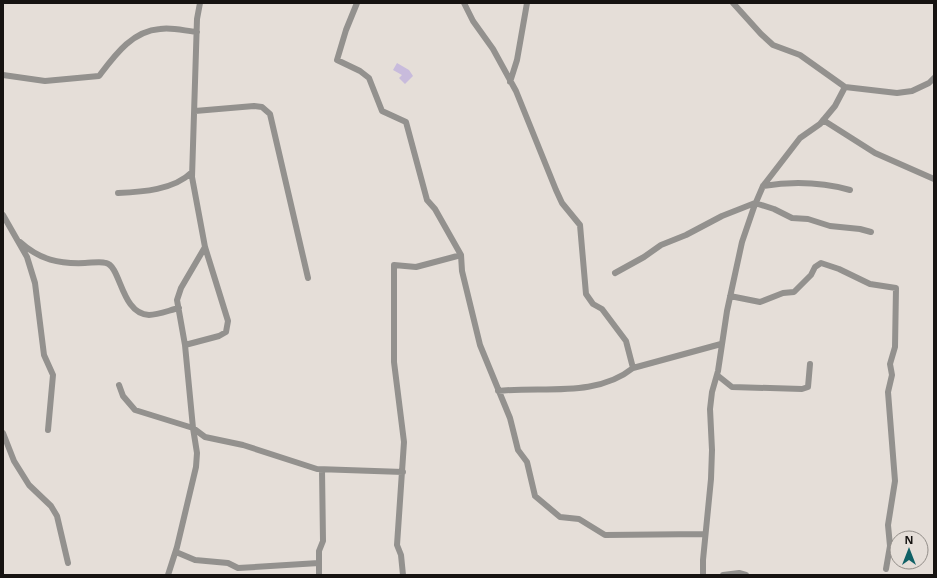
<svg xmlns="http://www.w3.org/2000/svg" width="937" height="578" viewBox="0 0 937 578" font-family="'Open Sans',sans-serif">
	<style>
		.building { fill: #c8bbdc }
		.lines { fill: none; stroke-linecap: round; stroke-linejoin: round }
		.street { stroke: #93918e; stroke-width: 6 }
	</style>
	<rect width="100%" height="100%" fill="#e5ded8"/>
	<!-- building -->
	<path class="building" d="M 397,63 L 409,70 L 413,76 L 405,84 L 399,78 L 402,75 L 393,70 Z"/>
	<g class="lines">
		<!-- street -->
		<path class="street" d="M 200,3 L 197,19 L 192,177 L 205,247 L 181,288 L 177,300 L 185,345 L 193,428 L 205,437 L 243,445 L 317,469 L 403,472
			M 357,3 L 346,30 L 337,60 L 360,71 L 369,78 L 382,111 L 406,122 L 427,200 L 435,209 L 461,255 L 462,271 L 480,345 L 510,418 L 518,450 L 527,462 L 535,496 L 560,517 L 579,519 L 605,535 L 705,534
			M 464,3 L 473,21 L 493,49 L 516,91 L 556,190 L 562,203 L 580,225 L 586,294 L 593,304 L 602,309 L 626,341 L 633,368
			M 733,3 L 761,34 L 773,45 L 800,55 L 845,87 L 897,93 L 912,91 L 929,83 L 934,78
			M 3,75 L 45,81 L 99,76 C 115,55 132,31 160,29 C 172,27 185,31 197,32
			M 510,82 L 517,60 L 527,3
			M 195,111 L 254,106 L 262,107 L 270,114 L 308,278
			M 823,120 L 875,153 L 934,179
			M 763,186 C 794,181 821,182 850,190
			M 118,193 C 142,192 174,190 192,172
			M 3,215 L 27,257 L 35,283 L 44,355 L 53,375 L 48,430
			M 20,242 C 40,260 59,264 85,263 C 91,263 100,261 106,263 C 121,266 121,314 149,315 C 158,315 170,310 179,308
			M 615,273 L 644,257 L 661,245 L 686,235 L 722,216 L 755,203 L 774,209 L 792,218 L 808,219 L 830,226 L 860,229 L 871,232
			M 730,296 L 760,302 L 783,293 L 794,292 L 811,275 L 815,267 L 821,263 L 839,269 L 870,284 L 896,288 L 895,347 L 890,364 L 892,375 L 888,392 L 895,481 L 888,525 L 890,546 L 886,569
			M 185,345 L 219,336 L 226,332 L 228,321 L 205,247
			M 717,375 L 732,387 L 802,389 L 808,387 L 810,364
			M 119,385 L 123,396 L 135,410 L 193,428 L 197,453 L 196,467 L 177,547 L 168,575
			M 498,391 C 542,386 596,398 633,368 L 721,344
			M 3,433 L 14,461 L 29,485 L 51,506 L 57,516 L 68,563
			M 176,552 L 195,560 L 228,563 L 238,568 L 319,563
			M 319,575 L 319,551 L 323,541 L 322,470
			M 403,575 L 401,555 L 397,545 L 404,442 L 394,362 L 394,265 L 416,267 L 461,255
			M 703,575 L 703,560 L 711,479 L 712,450 L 710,409 L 712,392 L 718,371 L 727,311 L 742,242 L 754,207 L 763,186 L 800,138 L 820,124 L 835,106 L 845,87
			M 723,575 L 739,573 L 746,575"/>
	</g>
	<!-- border -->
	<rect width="937" height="578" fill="none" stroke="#161311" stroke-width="8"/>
	<!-- north arrow -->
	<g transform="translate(909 550)"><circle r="19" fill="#e5ded8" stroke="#928d88"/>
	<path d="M0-3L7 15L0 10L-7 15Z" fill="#106166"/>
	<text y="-6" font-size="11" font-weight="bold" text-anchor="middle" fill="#161311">N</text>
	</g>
</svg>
